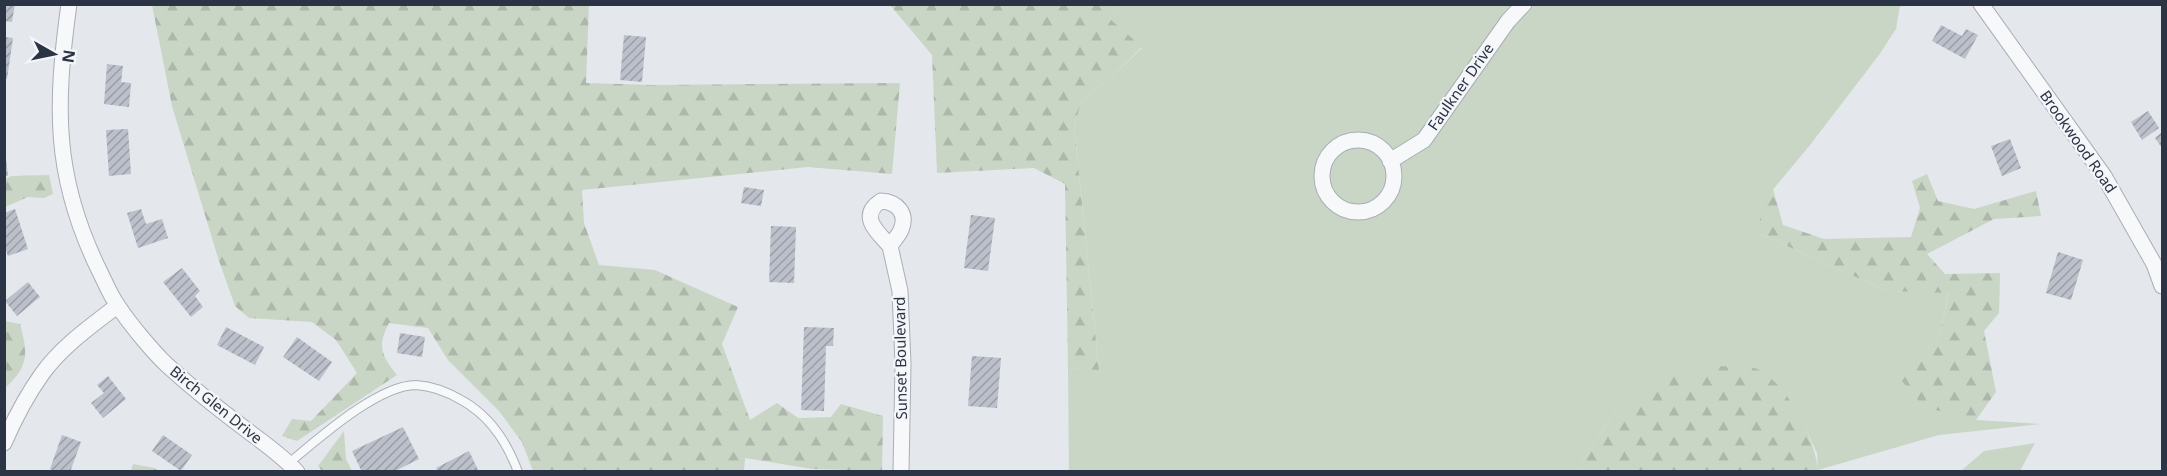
<svg xmlns="http://www.w3.org/2000/svg" width="2167" height="476" viewBox="0 0 2167 476" font-family="'Noto Sans',sans-serif">
	<style>
		.grass { fill: #c9d6c5 }
		.forest { fill: url(#forest-firs) }
		.building { fill: url(#building-hatch) }
		.lines { fill: none; stroke-linecap: round; stroke-linejoin: round }
		.lane-casing { stroke: #a9aeb7; stroke-width: 10 }
		.street-casing { stroke: #a9aeb7; stroke-width: 17 }
		.lane { stroke: #f7f8fa; stroke-width: 8 }
		.street { stroke: #f7f8fa; stroke-width: 15 }
		.labels { text-anchor: middle; stroke-width: 4.5; stroke-linejoin: round; paint-order: stroke }
		.street-label { font-size: 15px; fill: #2b3445; stroke: #f4f6f9 }
	</style>
	<defs>
		<pattern id="forest-firs" width="22" height="20" patternUnits="userSpaceOnUse" patternTransform="scale(1.5)"><rect width="22" height="20" fill="#c9d6c5"/><path d="M5 1l3.5 6h-7zM16 11l3.5 6h-7z" fill="#adb8ab"/></pattern>
		<pattern id="building-hatch" width="6" height="6" patternUnits="userSpaceOnUse" patternTransform="scale(1.5)"><rect width="6" height="6" fill="#bbc0ca"/><path d="M-1 1l2-2M0 6l6-6M5 7l2-2" fill="none" stroke="#989da6"/></pattern>
	</defs>
	<rect width="100%" height="100%" fill="#e4e7ec"/>
	<!-- grass -->
	<path class="grass" d="M 1121,5 L 1900,5 L 1896,29 L 1879,55 L 1810,145 L 1760,205 L 1760,234 L 1887,291 L 1949,292 L 1938,341 L 1907,360 L 1976,420 L 2041,424 L 1939,435 L 1818,470 L 1817,453 L 1804,425 L 1617,409 L 1576,471 L 1069,471 L 1068,368 L 1099,369 L 1074,125 L 1082,101 L 1114,74 L 1142,48 L 1109,18 Z
		M 2035,443 L 2020,471 L 1961,471 L 1984,451 Z"/>
	<!-- forest -->
	<path class="forest" d="M 152,5 L 589,5 L 586,83 L 653,85 L 900,83 L 892,174 L 808,167 L 582,190 L 584,223 L 599,265 L 655,270 L 738,307 L 722,344 L 750,420 L 777,403 L 798,418 L 831,417 L 841,404 L 883,416 L 882,471 L 812,469 L 745,458 L 744,471 L 533,471 L 522,442 L 499,411 L 448,360 L 428,328 L 389,323 C 377,346 381,355 397,375 L 297,441 L 282,436 L 292,419 L 311,421 L 357,373 L 336,340 L 312,322 L 249,318 L 235,306 L 218,258 L 172,106 Z
		M 890,5 L 1121,5 L 1109,18 L 1142,47 L 1114,74 L 1082,101 L 1074,125 L 1099,370 L 1068,368 L 1065,184 L 1034,168 L 937,173 L 932,55 Z
		M 1927,174 L 1938,201 L 1974,209 L 2036,191 L 2041,216 L 1994,219 L 1927,254 L 1945,274 L 2000,273 L 1999,313 L 1984,331 L 1996,392 L 1976,420 L 1924,407 L 1901,380 L 1906,360 L 1938,341 L 1949,293 L 1887,291 L 1760,234 L 1760,205 L 1773,189 L 1783,225 L 1824,239 L 1911,237 L 1920,208 L 1912,181 Z
		M 49,175 L 53,194 L 44,198 L 28,197 L 5,207 L 5,179 L 12,176 Z
		M 5,321 L 20,324 C 28,353 29,367 5,388 Z
		M 1715,366 C 1726,367 1749,365 1757,369 C 1787,383 1815,438 1818,470 L 1813,472 L 1576,471 L 1617,409 L 1662,378 Z
		M 344,431 L 346,459 L 352,471 L 322,471 L 318,466 Z
		M 133,464 L 154,468 L 159,471 L 131,471 Z"/>
	<!-- building -->
	<path class="building" d="M 4,4 L 15,4 L 12,22 L 4,21 Z
		M 1941,25 L 1962,36 L 1966,29 L 1978,35 L 1965,59 L 1932,41 Z
		M 624,35 L 646,37 L 642,82 L 620,80 Z
		M 4,37 L 13,38 L 7,79 L 4,79 Z
		M 107,64 L 123,66 L 121,82 L 131,83 L 129,107 L 104,104 Z
		M 2148,111 L 2159,128 L 2142,140 L 2131,122 Z
		M 128,129 L 131,174 L 109,176 L 106,130 Z
		M 2162,132 L 2162,148 L 2155,138 Z
		M 2010,139 L 2021,168 L 2002,176 L 1991,146 Z
		M 4,158 L 6,158 L 8,176 L 4,176 Z
		M 744,187 L 764,190 L 761,206 L 741,203 Z
		M 15,209 L 28,249 L 8,256 L 4,245 L 4,213 Z
		M 141,209 L 146,224 L 162,219 L 168,238 L 138,248 L 127,213 Z
		M 971,215 L 995,218 L 988,271 L 964,268 Z
		M 771,226 L 796,227 L 794,283 L 769,282 Z
		M 2058,252 L 2083,260 L 2071,300 L 2046,293 Z
		M 182,268 L 200,291 L 195,296 L 203,307 L 191,317 L 163,282 Z
		M 28,282 L 40,297 L 17,316 L 5,301 Z
		M 226,327 L 264,347 L 255,365 L 217,345 Z
		M 804,327 L 834,328 L 833,346 L 826,346 L 824,411 L 801,410 Z
		M 400,333 L 425,337 L 422,357 L 397,353 Z
		M 297,337 L 332,362 L 319,381 L 283,357 Z
		M 972,356 L 1001,358 L 997,408 L 968,406 Z
		M 108,376 L 126,399 L 103,418 L 91,403 L 104,393 L 97,385 Z
		M 403,427 L 419,459 L 393,472 L 362,472 L 352,451 Z
		M 62,435 L 81,442 L 70,472 L 57,472 L 50,469 Z
		M 163,435 L 192,455 L 181,471 L 152,451 Z
		M 469,451 L 479,472 L 438,472 L 436,468 Z"/>
	<g class="lines">
		<defs>
			<path id="lane" d="M 289,463 C 318,439 378,385 416,385 C 434,386 448,392 463,401 C 491,417 507,442 518,472"/>
			<path id="street" d="M 69,4 C 55,105 53,176 99,270 C 105,282 110,295 118,306 C 129,323 153,352 167,365 C 193,389 220,410 248,431 C 265,444 283,456 297,472
				M 1981,4 L 2104,176 L 2154,264 L 2162,286
				M1322 176a36 36 0 1 1 72 0a36 36 0 1 1-72 0Z
				M 1390,161 L 1424,140 L 1508,21 L 1524,4
				M 881,201 C 897,202 908,213 901,230 C 899,235 893,241 890,246 C 877,232 858,216 881,201 Z
				M 890,246 L 900,291 L 903,364 L 901,472
				M 4,443 C 14,420 27,395 42,374 C 61,347 91,326 117,306"/>
		</defs>
		<!-- lane casing -->
		<use href="#lane" class="lane-casing"/>
		<!-- street casing -->
		<use href="#street" class="street-casing"/>
		<!-- lane -->
		<use href="#lane" class="lane"/>
		<!-- street -->
		<use href="#street" class="street"/>
	</g>
	<g class="labels">
		<!-- street labels -->
		<g class="street-label">
			<text transform="translate(1461 87) rotate(-55)" y="5">Faulkner Drive</text>
			<text transform="translate(2078 142) rotate(55)" y="5">Brookwood Road</text>
			<text transform="translate(901 358) rotate(-91)" y="5">Sunset Boulevard</text>
			<text transform="translate(216 405) rotate(39)" y="5">Birch Glen Drive</text>
		</g>
	</g>
	<!-- border -->
	<rect width="2167" height="476" fill="none" stroke="#2b3445" stroke-width="12"/>
	<!-- north arrow -->
	<g transform="translate(54 54) rotate(99)" stroke="#f4f6f9" stroke-width="4.5" paint-order="stroke">
	<path d="M0-4.5L10 22L0 15L-10 22Z" fill="#2b3445"/>
	<text y="-9" font-size="16" font-weight="bold" text-anchor="middle" fill="#2b3445">N</text>
	</g>
</svg>
